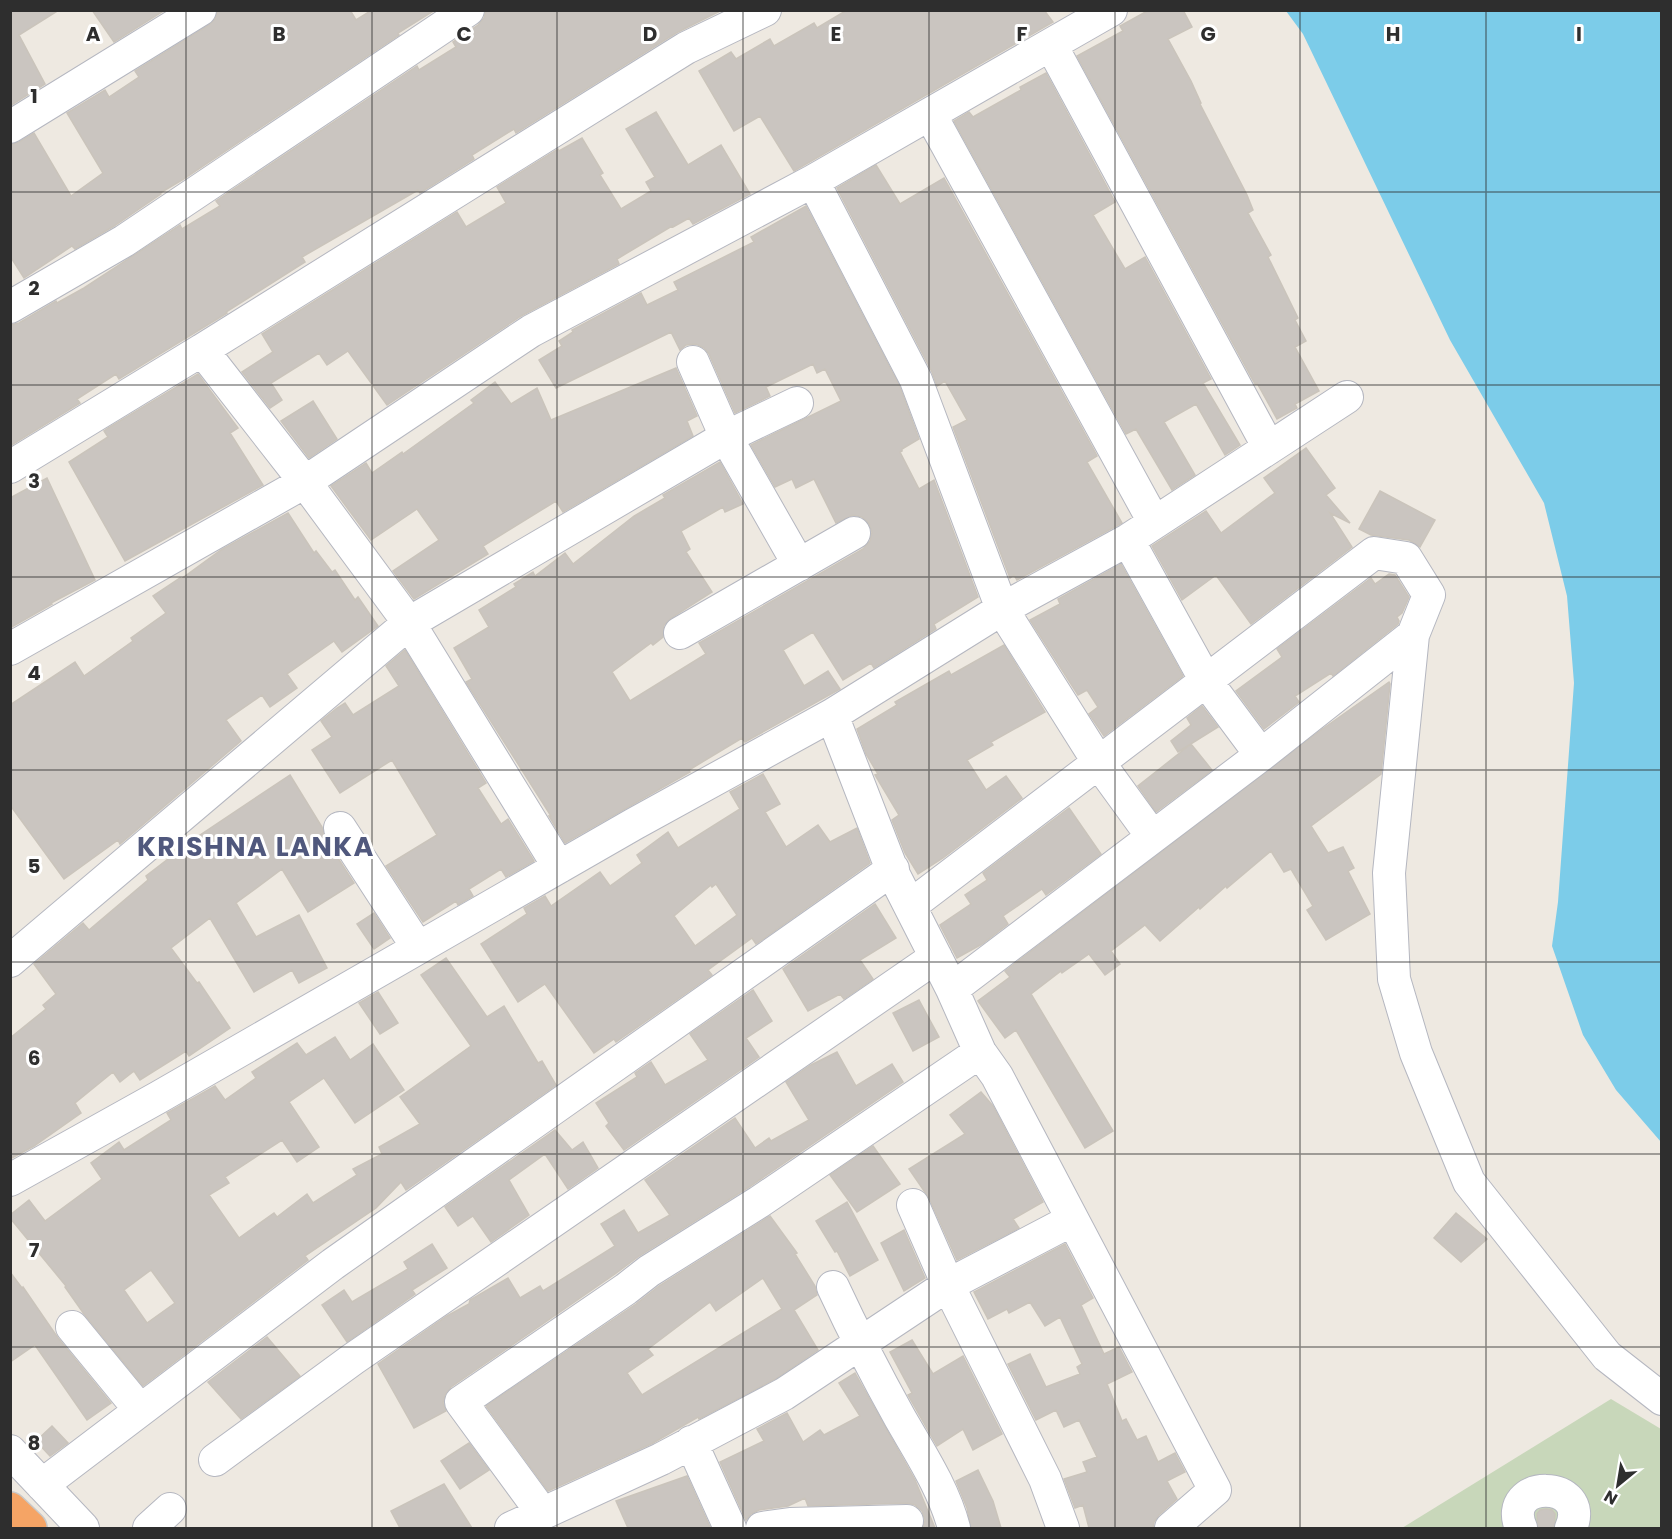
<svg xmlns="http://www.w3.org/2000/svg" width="1672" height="1539" viewBox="0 0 1672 1539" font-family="Poppins,sans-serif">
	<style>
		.cemetery { fill: #c8d7ba }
		.water { fill: #7ccce9 }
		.building { fill: #cac5c0; stroke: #cac4bb; stroke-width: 1.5; fill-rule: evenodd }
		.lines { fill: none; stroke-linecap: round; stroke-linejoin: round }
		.minor-casing { stroke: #b5b7c0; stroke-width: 34 }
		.highway-casing { stroke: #c9c9c9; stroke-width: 36 }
		.minor { stroke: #fff; stroke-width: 32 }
		.highway { stroke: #f5a465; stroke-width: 33 }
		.grid { fill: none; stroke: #2e2e2e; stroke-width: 1.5; stroke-opacity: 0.55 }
		.labels { text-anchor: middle; stroke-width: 6; stroke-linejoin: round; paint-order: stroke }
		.district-label { font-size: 27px; font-weight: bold; letter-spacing: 1.5px; fill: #50587d; stroke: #fff }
		.grid-label { font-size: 20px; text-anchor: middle; font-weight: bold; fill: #2e2e2e; stroke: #fff; stroke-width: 6; stroke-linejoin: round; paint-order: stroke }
	</style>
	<rect width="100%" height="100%" fill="#eee9e1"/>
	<!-- cemetery -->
	<path class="cemetery" d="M 1611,1399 L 1661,1429 L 1661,1528 L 1402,1528 Z"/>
	<!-- water -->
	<path class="water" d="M 1286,11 L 1661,11 L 1661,1142 L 1616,1090 L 1583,1035 L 1552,946 L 1558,902 L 1574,683 L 1567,596 L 1544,503 L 1450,340 L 1303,34 Z"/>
	<!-- building -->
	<path class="building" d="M 10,10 L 59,10 L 19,35 L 45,84 L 10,106 Z
		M 92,10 L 165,10 L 114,42 Z
		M 218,10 L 350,10 L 356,20 L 372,10 L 435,10 L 398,33 L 399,35 L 182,180 L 160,193 L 161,194 L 114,226 L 75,249 L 72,246 L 24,278 L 10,256 L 10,145 L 19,142 L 34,133 L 71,196 L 103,173 L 67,113 L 105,90 L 109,97 L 139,77 L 135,71 L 209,25 L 215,19 Z
		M 486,10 L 722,10 L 676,33 L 516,133 L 514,129 L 472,155 L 474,159 L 420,193 L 418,190 L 302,257 L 305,262 L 226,312 L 227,313 L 119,379 L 116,374 L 77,399 L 80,403 L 10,446 L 10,325 L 19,323 L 56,301 L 57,303 L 84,288 L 180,225 L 182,229 L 220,206 L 216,201 L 417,66 L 419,70 L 456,47 L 453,42 L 478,25 L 484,18 Z
		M 847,10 L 1044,10 L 1053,22 L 794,171 L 760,116 L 734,131 L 699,71 L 731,52 L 736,59 L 770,39 L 774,46 L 814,23 L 817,28 Z
		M 1149,10 L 1183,10 L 1192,27 L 1168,39 L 1191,81 L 1201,103 L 1200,104 L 1247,195 L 1253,210 L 1248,213 L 1271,255 L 1268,257 L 1298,318 L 1295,320 L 1306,341 L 1295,347 L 1319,391 L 1295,404 L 1297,408 L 1277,419 L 1257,383 L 1255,384 L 1077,56 L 1123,31 L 1120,26 Z
		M 1046,73 L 1115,202 L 1093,215 L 1125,269 L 1145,257 L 1211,379 L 1203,383 L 1240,445 L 1225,455 L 1196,404 L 1164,422 L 1195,475 L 1172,490 L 1136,429 L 1126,434 L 954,121 L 969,112 L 973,117 L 1021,90 L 1020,87 Z
		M 656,112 L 688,165 L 721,145 L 750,194 L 693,224 L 689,218 L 673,227 L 672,226 L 617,259 L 619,264 L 521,316 L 387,405 L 348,351 L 327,365 L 319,353 L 271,383 L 282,400 L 270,408 L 242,372 L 273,352 L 262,334 L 457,212 L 466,227 L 506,203 L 497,187 L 558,149 L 559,151 L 582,138 L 603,173 L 600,175 L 621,209 L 651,191 L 646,182 L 655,177 L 626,129 Z
		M 876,165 L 900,204 L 944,178 L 1095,452 L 1097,456 L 1087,462 L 1122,523 L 1017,580 L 1014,575 L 1010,578 L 953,427 L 967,420 L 945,381 L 937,386 L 932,372 L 837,188 Z
		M 806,206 L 900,387 L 919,439 L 902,449 L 902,451 L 900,452 L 919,489 L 934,480 L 978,597 L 934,624 L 936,629 L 874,668 L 871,663 L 843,680 L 813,632 L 783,650 L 804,686 L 828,671 L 840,689 L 745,742 L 742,738 L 689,770 L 690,772 L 565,843 L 549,816 L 551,816 L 466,682 L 472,679 L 454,648 L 489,627 L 479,610 L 516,587 L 514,584 L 533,572 L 535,576 L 565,553 L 573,564 L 634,516 L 665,498 L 663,495 L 720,462 L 743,504 L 725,512 L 723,507 L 681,531 L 690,549 L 686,552 L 712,592 L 671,618 L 664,625 L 663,637 L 653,645 L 651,643 L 612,672 L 630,701 L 706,654 L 699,643 L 863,549 L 870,541 L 872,532 L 869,524 L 862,517 L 853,515 L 836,523 L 814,479 L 796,488 L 792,479 L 775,487 L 751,445 L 841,401 L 825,369 L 817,373 L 813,364 L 766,387 L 770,396 L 735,413 L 709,354 L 704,348 L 696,344 L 686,345 L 680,350 L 671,332 L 556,388 L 539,360 L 562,346 L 559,341 L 573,332 L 572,330 L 641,293 L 647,305 L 678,290 L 674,282 L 754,242 L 751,237 Z
		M 676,368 L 697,416 L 687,421 L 693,436 L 563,512 L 556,501 L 483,546 L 488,554 L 414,599 L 393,571 L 439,540 L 417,509 L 371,540 L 331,486 L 366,463 L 372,473 L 402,452 L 403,454 L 474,403 L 471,400 L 495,382 L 511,404 L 537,388 L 551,420 Z
		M 198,374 L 238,428 L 230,433 L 263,485 L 125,561 L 69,462 L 108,437 L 104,431 L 108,428 Z
		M 313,401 L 337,439 L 309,458 L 281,421 Z
		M 1306,448 L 1335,488 L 1326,495 L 1350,523 L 1330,513 L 1352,547 L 1251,624 L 1216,575 L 1182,600 L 1152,546 L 1206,511 L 1221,533 L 1275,493 L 1264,478 Z
		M 47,478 L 95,580 L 51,603 L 52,604 L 10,628 L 10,498 Z
		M 1380,491 L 1435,520 L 1420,547 L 1409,540 L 1371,535 L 1359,529 Z
		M 288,513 L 314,553 L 316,551 L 332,572 L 335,570 L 355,600 L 358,597 L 378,626 L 342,652 L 334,641 L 287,674 L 297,688 L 270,707 L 262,695 L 226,720 L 241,741 L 120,844 L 118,840 L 64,879 L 10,805 L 10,705 L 75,662 L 84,676 L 133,641 L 131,638 L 166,613 L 153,596 L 180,578 L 181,579 L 221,550 Z
		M 1121,564 L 1183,676 L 1104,736 L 1089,714 L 1098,707 L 1087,690 L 1078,695 L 1030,620 L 1060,604 L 1058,599 Z
		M 1389,574 L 1395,575 L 1409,597 L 1402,613 L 1397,617 L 1399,621 L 1398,624 L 1333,676 L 1331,673 L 1295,696 L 1299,702 L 1264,729 L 1236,691 L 1282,657 L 1277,649 L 1371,578 L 1375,584 Z
		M 1004,645 L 1045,712 L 991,742 L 993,745 L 967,760 L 986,790 L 1006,776 L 1022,798 L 943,858 L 918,874 L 905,853 L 892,820 L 899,815 L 875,775 L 878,774 L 866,754 L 857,729 L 897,705 L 895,702 L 949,671 L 951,675 Z
		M 405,650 L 486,783 L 478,788 L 501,824 L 508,819 L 534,861 L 506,877 L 501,869 L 469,889 L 473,896 L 458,905 L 456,901 L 423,922 L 386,866 L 437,835 L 392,760 L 340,793 L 312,750 L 332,737 L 321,721 L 337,708 L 345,703 L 353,715 L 399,686 L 386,666 Z
		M 1389,682 L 1390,684 L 1381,774 L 1311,826 L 1328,853 L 1343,847 L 1354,868 L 1348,871 L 1370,914 L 1326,940 L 1307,910 L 1313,906 L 1291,869 L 1284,872 L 1271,851 L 1227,888 L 1226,886 L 1200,909 L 1199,907 L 1160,941 L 1145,925 L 1111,951 L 1120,964 L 1105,975 L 1089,954 L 1062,973 L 1061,971 L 1031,994 L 1113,1131 L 1085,1148 L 1016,1030 L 1005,1038 L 978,1001 L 1010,977 L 1005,971 L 1321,730 Z
		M 1202,706 L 1218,727 L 1178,752 L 1171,741 L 1191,725 L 1187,718 Z
		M 1191,744 L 1212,770 L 1156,812 L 1138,786 Z
		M 763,774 L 780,804 L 765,812 L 786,847 L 818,825 L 830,842 L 857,828 L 870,863 L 756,944 L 752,938 L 708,970 L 712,975 L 616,1042 L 614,1039 L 594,1053 L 545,984 L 518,1002 L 481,944 L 527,914 L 524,908 L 545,896 L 551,906 L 600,872 L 610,886 L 642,863 L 637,855 L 668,832 L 678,848 L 740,809 L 730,792 ZM 716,884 L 737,915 L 695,946 L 674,916 L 711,885 L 712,887 Z
		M 290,775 L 322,827 L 325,838 L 354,883 L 308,912 L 282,869 L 236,903 L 256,937 L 299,915 L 327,968 L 299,983 L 292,970 L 254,992 L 210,918 L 171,948 L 197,983 L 199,982 L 230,1028 L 189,1056 L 186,1051 L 140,1080 L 134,1071 L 120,1082 L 113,1072 L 75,1103 L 81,1113 L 34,1146 L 10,1159 L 10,1038 L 46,1009 L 43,1005 L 56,994 L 34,964 L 83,923 L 89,930 L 148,880 L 146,876 L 194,839 Z
		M 1069,808 L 1101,854 L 1046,895 L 1042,889 L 1003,916 L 1008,924 L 982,944 L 957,958 L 940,925 L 971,904 L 965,895 L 987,880 L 983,873 Z
		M 875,904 L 896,938 L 860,960 L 873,979 L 844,999 L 840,994 L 808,1011 L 783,969 Z
		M 374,913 L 390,938 L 374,949 L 357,924 Z
		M 446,958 L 487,1017 L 504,1006 L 538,1063 L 542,1061 L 556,1085 L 409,1188 L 406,1190 L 401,1182 L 376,1208 L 305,1256 L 308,1260 L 143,1386 L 84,1314 L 65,1287 L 66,1286 L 10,1218 L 10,1215 L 29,1200 L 45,1221 L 102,1179 L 91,1163 L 119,1142 L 124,1150 L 171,1120 L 167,1113 L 215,1086 L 225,1100 L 256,1078 L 252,1072 L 297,1043 L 306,1055 L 335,1037 L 350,1060 L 373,1044 L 404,1090 L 355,1123 L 324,1078 L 289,1102 L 319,1147 L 297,1162 L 282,1140 L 225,1177 L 229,1183 L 209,1195 L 239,1238 L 274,1213 L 277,1217 L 307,1194 L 313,1203 L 357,1175 L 353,1169 L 382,1154 L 379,1147 L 420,1124 L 400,1097 L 471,1046 L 421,975 ZM 151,1270 L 175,1303 L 147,1323 L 124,1290 Z
		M 753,990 L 772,1021 L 746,1038 L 759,1057 L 624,1150 L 606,1126 L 609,1123 L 596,1103 L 637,1077 L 635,1073 L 651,1062 L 665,1085 L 708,1060 L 690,1034 Z
		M 378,992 L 398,1023 L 380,1034 L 359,1003 Z
		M 919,1000 L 939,1037 L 913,1051 L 893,1013 Z
		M 837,1052 L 856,1086 L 892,1064 L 903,1082 L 749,1187 L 639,1256 L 615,1274 L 451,1387 L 445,1395 L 443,1403 L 446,1411 L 414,1428 L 378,1364 L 447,1316 L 469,1304 L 470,1300 L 508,1278 L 520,1298 L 540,1286 L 543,1291 L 615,1246 L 601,1224 L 624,1210 L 638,1233 L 670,1215 L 645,1180 L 735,1118 L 755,1148 L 769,1138 L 771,1141 L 809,1120 L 786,1082 L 811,1065 Z
		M 981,1092 L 993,1106 L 1043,1202 L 1013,1219 L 1019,1228 L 957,1260 L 929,1198 L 909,1169 L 965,1134 L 950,1115 Z
		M 555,1130 L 572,1150 L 583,1142 L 598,1168 L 568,1189 L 545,1154 L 509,1180 L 529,1215 L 491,1242 L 473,1216 L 458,1226 L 445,1207 Z
		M 873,1146 L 900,1184 L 857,1212 L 830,1175 Z
		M 847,1202 L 878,1260 L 850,1276 L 837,1251 L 835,1252 L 816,1221 Z
		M 1456,1213 L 1487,1239 L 1461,1262 L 1434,1238 Z
		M 770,1216 L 797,1253 L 795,1254 L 815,1286 L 817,1295 L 794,1310 L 818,1350 L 775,1379 L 699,1419 L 698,1417 L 653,1443 L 548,1491 L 486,1406 L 636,1304 L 659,1286 ZM 763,1278 L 782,1309 L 642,1395 L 627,1373 L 653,1355 L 648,1349 L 710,1302 L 716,1311 Z
		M 904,1230 L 925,1278 L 904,1291 L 881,1243 Z
		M 432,1244 L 447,1268 L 412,1290 L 415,1294 L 347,1342 L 322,1305 L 344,1290 L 352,1302 L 408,1269 L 404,1262 Z
		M 1065,1244 L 1093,1298 L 1081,1305 L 1104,1354 L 1119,1347 L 1132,1372 L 1107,1384 L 1122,1421 L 1126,1419 L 1137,1440 L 1146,1436 L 1158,1462 L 1175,1453 L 1185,1472 L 1167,1481 L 1177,1499 L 1159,1515 L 1154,1522 L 1153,1528 L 1089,1528 L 1083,1505 L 1075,1508 L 1064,1479 L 1087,1472 L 1083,1462 L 1097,1457 L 1079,1420 L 1064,1427 L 1056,1410 L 1036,1420 L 1008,1364 L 1030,1354 L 1046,1387 L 1080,1374 L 1077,1367 L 1082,1364 L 1060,1317 L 1045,1326 L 1030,1302 L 1009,1313 L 1007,1309 L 988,1319 L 974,1292 Z
		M 10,1272 L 22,1288 L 23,1287 L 58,1338 L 111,1403 L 87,1420 L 35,1345 L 10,1362 Z
		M 267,1337 L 300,1376 L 241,1419 L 208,1382 Z
		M 912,1340 L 933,1374 L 963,1356 L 1002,1434 L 973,1450 L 963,1429 L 937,1446 L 908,1395 L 912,1393 L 890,1352 Z
		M 855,1373 L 915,1480 L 935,1528 L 923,1528 L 925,1520 L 922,1511 L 915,1505 L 907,1503 L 808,1506 L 805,1498 L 788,1506 L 759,1510 L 751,1514 L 746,1520 L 720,1462 L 764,1441 L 757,1429 L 787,1413 L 803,1442 L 820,1430 L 824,1435 L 860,1416 L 839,1383 Z
		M 52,1426 L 68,1443 L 50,1456 L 36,1441 Z
		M 469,1443 L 489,1470 L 460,1489 L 441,1461 Z
		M 978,1470 L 993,1501 L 1001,1528 L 971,1528 L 967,1508 L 956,1481 Z
		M 687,1476 L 710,1527 L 705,1528 L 628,1528 L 616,1501 Z
		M 444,1484 L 472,1528 L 400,1528 L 391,1511 Z
		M 1546,1509 L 1552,1510 L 1555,1514 L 1554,1528 L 1538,1528 L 1537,1514 L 1540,1510 Z"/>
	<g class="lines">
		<defs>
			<path id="minor" d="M 1051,45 L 1269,448
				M 930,114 L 1154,522
				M 10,127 L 200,10
				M 813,181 L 916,380 L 1002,609 L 1099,763 L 1152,836
				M 10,307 L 124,241 L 468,10
				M 202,350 L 686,48 L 765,10
				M 693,362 L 726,437 L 799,565
				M 10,467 L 202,350 L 305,482 L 409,623 L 10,961
				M 1128,540 L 1206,681 L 1261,755
				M 680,633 L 854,533
				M 10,649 L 305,482 L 531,331 L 813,181 L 1111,10
				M 832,715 L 894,875 L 952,989 L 980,1052 L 997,1076 L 1215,1490 L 1171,1528
				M 340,828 L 418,948
				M 559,867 L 409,623 L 726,437 L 797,403
				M 910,906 L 1374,553 L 1406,558 L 1429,595 L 1413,635 L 1389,873 L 1394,979 L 1416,1053 L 1469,1182 L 1607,1356 L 1662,1399
				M 952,989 L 1261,755 L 1413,635
				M 10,1180 L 159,1097 L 634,824 L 832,715 L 1002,609 L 1128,540 L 1347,397
				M 833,1287 C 854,1332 876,1375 900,1418 C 920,1453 944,1489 954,1528
				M 72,1327 L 140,1410
				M 691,1442 L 730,1528
				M 10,1451 L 83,1528
				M 215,1460 L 353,1359 L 936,957
				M 42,1485 L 333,1264 L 893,869
				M 543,1514 L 461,1402 L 626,1289 L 649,1271 L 759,1202 L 980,1052
				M 149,1528 L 170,1509
				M 511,1528 L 661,1459 L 784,1394 L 948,1285 L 913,1205
				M 762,1528 L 790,1524 L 907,1521
				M 1063,1528 L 1045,1479 L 948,1285 L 1072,1220
				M 1521,1528 C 1500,1478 1592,1479 1571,1528"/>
			<path id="highway" d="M 10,1509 L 30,1528"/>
		</defs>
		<!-- minor casing -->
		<use href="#minor" class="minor-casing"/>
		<!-- highway casing -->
		<use href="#highway" class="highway-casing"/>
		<!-- minor -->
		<use href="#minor" class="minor"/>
		<!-- highway -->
		<use href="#highway" class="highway"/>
	</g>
	<!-- grid -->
	<path class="grid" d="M 186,10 L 186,1528M 372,10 L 372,1528M 557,10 L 557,1528M 743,10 L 743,1528M 929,10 L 929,1528M 1115,10 L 1115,1528M 1300,10 L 1300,1528M 1486,10 L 1486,1528M 10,192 L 1662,192M 10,385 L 1662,385M 10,577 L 1662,577M 10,770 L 1662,770M 10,962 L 1662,962M 10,1154 L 1662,1154M 10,1347 L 1662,1347"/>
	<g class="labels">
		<!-- district labels -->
		<g class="district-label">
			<text x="256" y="856">KRISHNA LANKA</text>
		</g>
	</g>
	<g class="grid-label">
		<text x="93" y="41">A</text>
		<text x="279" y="41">B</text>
		<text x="464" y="41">C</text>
		<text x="650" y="41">D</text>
		<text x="836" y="41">E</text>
		<text x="1022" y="41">F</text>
		<text x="1208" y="41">G</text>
		<text x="1393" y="41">H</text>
		<text x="1579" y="41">I</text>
		<text x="34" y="103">1</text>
		<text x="34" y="295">2</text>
		<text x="34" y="488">3</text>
		<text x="34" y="680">4</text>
		<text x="34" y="873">5</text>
		<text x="34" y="1065">6</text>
		<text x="34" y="1257">7</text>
		<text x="34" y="1450">8</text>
	</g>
	<!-- border -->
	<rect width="1672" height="1539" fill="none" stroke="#2e2e2e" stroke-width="24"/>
	<!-- north arrow -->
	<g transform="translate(1618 1485) rotate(210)" stroke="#ffffff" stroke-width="4.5" paint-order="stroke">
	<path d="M0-4.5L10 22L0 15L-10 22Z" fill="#2e2e2e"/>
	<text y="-9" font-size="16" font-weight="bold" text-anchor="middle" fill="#2e2e2e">N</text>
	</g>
</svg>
